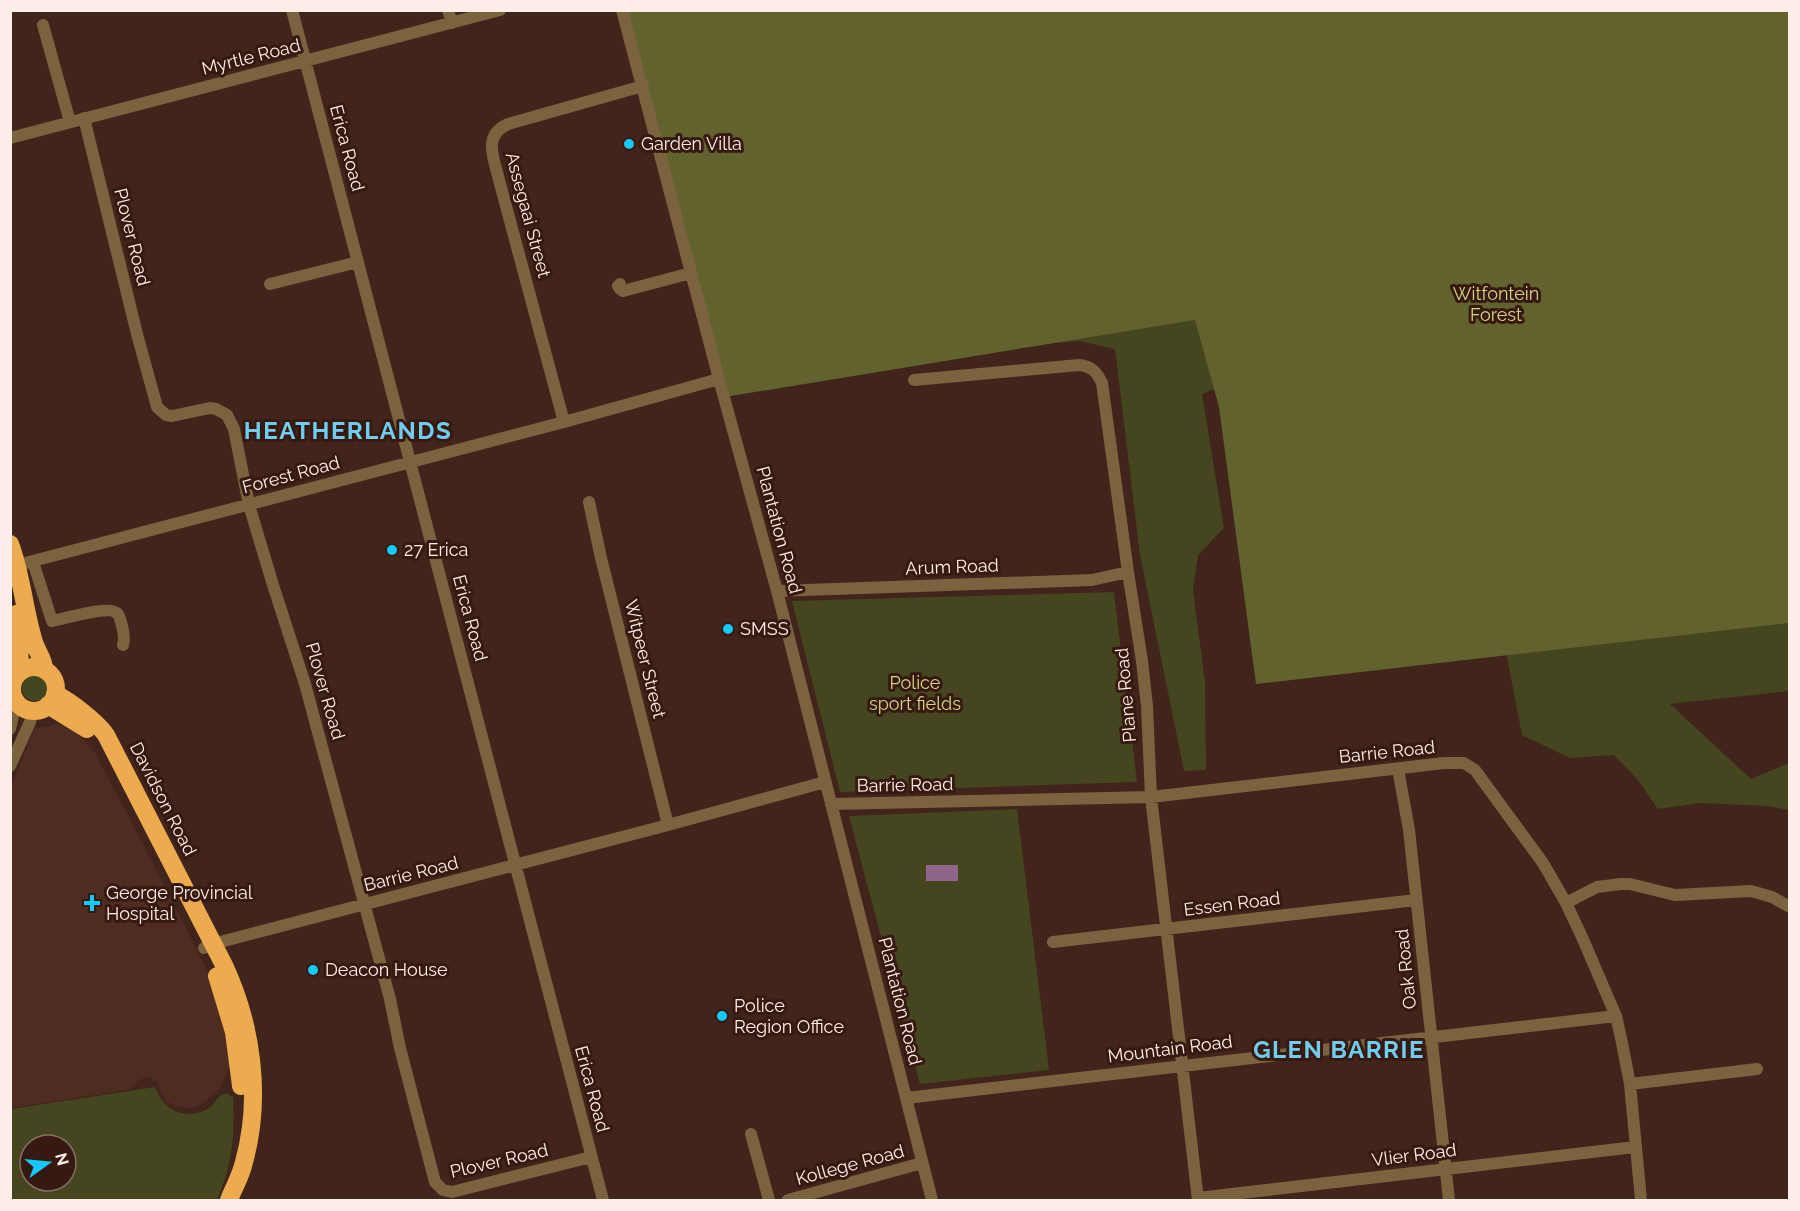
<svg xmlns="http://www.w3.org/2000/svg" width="1800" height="1211" viewBox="0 0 1800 1211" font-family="Raleway,sans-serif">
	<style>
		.built { fill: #4f2c21 }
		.green { fill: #45451f; fill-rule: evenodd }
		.forest { fill: #62622f }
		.water { fill: #8d668a }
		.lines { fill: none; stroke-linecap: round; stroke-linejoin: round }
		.minor { stroke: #7c6340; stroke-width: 12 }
		.highway { stroke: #ebab4e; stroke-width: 18 }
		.poi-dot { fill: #14cafb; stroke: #361a11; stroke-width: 2 }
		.labels { text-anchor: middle; stroke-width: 6; stroke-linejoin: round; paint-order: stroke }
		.street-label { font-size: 18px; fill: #fdede8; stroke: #361a11 }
		.poi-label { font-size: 18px; fill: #fdede8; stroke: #361a11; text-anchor: start }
		.park-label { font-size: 18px; fill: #d4d484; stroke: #361a11 }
		.district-label { font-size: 24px; font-weight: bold; letter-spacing: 1.5px; fill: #70cdee; stroke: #361a11 }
	</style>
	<rect width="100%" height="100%" fill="#41241b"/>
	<!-- built -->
	<path class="built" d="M 60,724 L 74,728 L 95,753 L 162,881 L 214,985 L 232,1055 L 230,1067 L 219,1089 L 203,1103 L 193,1108 L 180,1107 L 169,1103 L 162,1094 L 157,1082 L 149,1077 L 139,1080 L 128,1090 L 11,1108 L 11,787 L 34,729 Z"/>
	<!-- green -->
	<path class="green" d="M 1133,288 L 1789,621 L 1789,691 L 1670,704 L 1751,779 L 1789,763 L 1789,810 L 1767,806 L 1701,803 L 1658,809 L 1638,780 L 1614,755 L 1570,758 L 1522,735 L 1503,637 L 1222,385 L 1202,394 L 1224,528 L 1198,555 L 1193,590 L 1205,682 L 1206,770 L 1184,771 L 1140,555 L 1115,349 L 1079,341 L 781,363 Z
		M 1114,592 L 1137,782 L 840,792 L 792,601 Z
		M22 688a13 13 0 1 1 26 0a13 13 0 1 1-26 0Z
		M 1017,809 L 1049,1070 L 920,1084 L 849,816 Z
		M 155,1087 C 158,1093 161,1100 165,1104 C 177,1116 195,1117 209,1108 C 217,1103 215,1097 226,1093 L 233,1097 C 235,1136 232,1165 217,1200 L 11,1200 L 11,1109 ZM 30,1145 L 66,1145 L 66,1181 L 30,1181 Z"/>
	<!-- forest -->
	<path class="forest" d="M 625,11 L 1789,11 L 1789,623 L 1256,684 L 1219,407 L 1195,320 L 725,397 Z"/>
	<!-- water -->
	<path class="water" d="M 926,865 L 958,865 L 958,881 L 926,881 Z"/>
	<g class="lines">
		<!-- minor -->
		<path class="minor" d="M 292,10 L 603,1200
			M 448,10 L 452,23
			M 622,10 L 719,379 L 777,591 L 932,1200
			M 43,25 L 70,122
			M 84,118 L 137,334 L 157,407 L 166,415 L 172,416 L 210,408 L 216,409 L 227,415 L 234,429 L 249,505 L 273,585 L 305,684 L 390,999 L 400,1048 L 435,1182 L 443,1190 L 452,1192 L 591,1157
			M 10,138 L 500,10
			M 270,284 L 358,262
			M 620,284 L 618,286 L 620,289 L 623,291 L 691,273
			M 914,380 L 1079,365 C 1091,366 1097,372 1102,383 L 1128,572 L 1142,661 L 1147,706 L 1151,797 L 1198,1200
			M 564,422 L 499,180 C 494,158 482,136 508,124 L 643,86
			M 589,502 L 601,558 L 668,825
			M 33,562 L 52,621 C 64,619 108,605 117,613 C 120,616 121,622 122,626 C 124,633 125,638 123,645
			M 10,567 L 564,422 L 719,379
			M 777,591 L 1092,580 L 1128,572
			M 10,729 L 16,702
			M 10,766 L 30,722 L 33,711
			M 1398,769 L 1409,830 L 1449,1200
			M 831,804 L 1151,797 L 1444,763 L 1464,763 L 1475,770 L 1543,863 L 1566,903 L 1582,937 L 1616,1016 L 1621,1038 L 1630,1084 L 1641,1200
			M 1566,903 L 1597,887 L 1621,884 L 1630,884 L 1675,895 L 1751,891 L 1772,897 L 1790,907
			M 1053,942 L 1416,900
			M 204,948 L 220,942 L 668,825 L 825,782
			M 1630,1084 L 1757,1069
			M 906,1098 L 1616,1016
			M 751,1134 L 769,1200
			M 1198,1198 L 1635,1147
			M 788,1200 L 922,1163"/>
		<!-- highway -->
		<path class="highway" d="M 10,544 C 22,576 24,610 34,642 C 37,652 44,659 44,669
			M 16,614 L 20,642 L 19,672
			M12 689a22 22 0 1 1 44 0a22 22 0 1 1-44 0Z
			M 55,694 C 70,701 97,722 106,735 L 224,965 C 252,1025 262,1097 244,1162 C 241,1176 234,1187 229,1200
			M 48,705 L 87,729
			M 217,976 L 234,1032 L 241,1086"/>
	</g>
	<!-- markers -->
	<g class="poi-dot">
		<circle cx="629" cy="144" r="6"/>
		<circle cx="392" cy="550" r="6"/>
		<circle cx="728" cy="629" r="6"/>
		<path d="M89 894h6v6h6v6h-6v6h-6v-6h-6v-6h6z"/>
		<circle cx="313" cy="970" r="6"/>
		<circle cx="722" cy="1016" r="6"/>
	</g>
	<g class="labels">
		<!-- street labels -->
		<g class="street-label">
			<text transform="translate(251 57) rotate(-14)" y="6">Myrtle Road</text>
			<text transform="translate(347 148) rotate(75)" y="6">Erica Road</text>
			<text transform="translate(528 215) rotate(75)" y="6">Assegaai Street</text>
			<text transform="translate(132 237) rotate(76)" y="6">Plover Road</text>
			<text transform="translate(291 475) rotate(-15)" y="6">Forest Road</text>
			<text transform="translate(779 530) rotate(75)" y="6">Plantation Road</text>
			<text transform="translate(952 567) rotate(-2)" y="6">Arum Road</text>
			<text transform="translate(470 618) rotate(75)" y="6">Erica Road</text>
			<text transform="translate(645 659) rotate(76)" y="6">Witpeer Street</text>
			<text transform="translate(325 691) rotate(74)" y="6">Plover Road</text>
			<text transform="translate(1126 695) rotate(-95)" y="6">Plane Road</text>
			<text transform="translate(1387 752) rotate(-6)" y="6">Barrie Road</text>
			<text transform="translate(905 785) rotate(-1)" y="6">Barrie Road</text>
			<text transform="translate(163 799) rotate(63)" y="6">Davidson Road</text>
			<text transform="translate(411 874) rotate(-14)" y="6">Barrie Road</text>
			<text transform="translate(1232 904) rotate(-7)" y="6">Essen Road</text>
			<text transform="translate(1406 969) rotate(-96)" y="6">Oak Road</text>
			<text transform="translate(900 1001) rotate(76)" y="6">Plantation Road</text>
			<text transform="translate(1170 1049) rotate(-7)" y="6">Mountain Road</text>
			<text transform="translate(592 1089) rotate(75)" y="6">Erica Road</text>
			<text transform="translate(1414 1155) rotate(-7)" y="6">Vlier Road</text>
			<text transform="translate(499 1161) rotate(-13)" y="6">Plover Road</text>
			<text transform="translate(850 1165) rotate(-15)" y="6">Kollege Road</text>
		</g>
		<!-- poi labels -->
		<g class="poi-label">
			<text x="641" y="150">Garden Villa</text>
			<text x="404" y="556">27 Erica</text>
			<text x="740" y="635">SMSS</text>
			<text x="106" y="899">George Provincial<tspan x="106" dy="21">Hospital</tspan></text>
			<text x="325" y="976">Deacon House</text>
			<text x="734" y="1012">Police<tspan x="734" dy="21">Region Office</tspan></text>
		</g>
		<!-- park labels -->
		<g class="park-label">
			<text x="1496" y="300">Witfontein<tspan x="1496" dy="21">Forest</tspan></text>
			<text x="915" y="689">Police<tspan x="915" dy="21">sport fields</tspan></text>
		</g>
		<!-- district labels -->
		<g class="district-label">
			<text x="348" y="439">HEATHERLANDS</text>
			<text x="1339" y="1058">GLEN BARRIE</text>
		</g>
	</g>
	<!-- border -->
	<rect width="1800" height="1211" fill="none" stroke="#fdede8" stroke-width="24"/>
	<!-- north arrow -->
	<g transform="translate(48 1163) rotate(75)"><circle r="28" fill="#361a11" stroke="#866e67" stroke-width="1.5"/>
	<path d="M0-4.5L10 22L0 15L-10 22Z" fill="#14cafb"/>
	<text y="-9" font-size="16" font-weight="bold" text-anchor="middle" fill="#fdede8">N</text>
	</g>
</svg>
